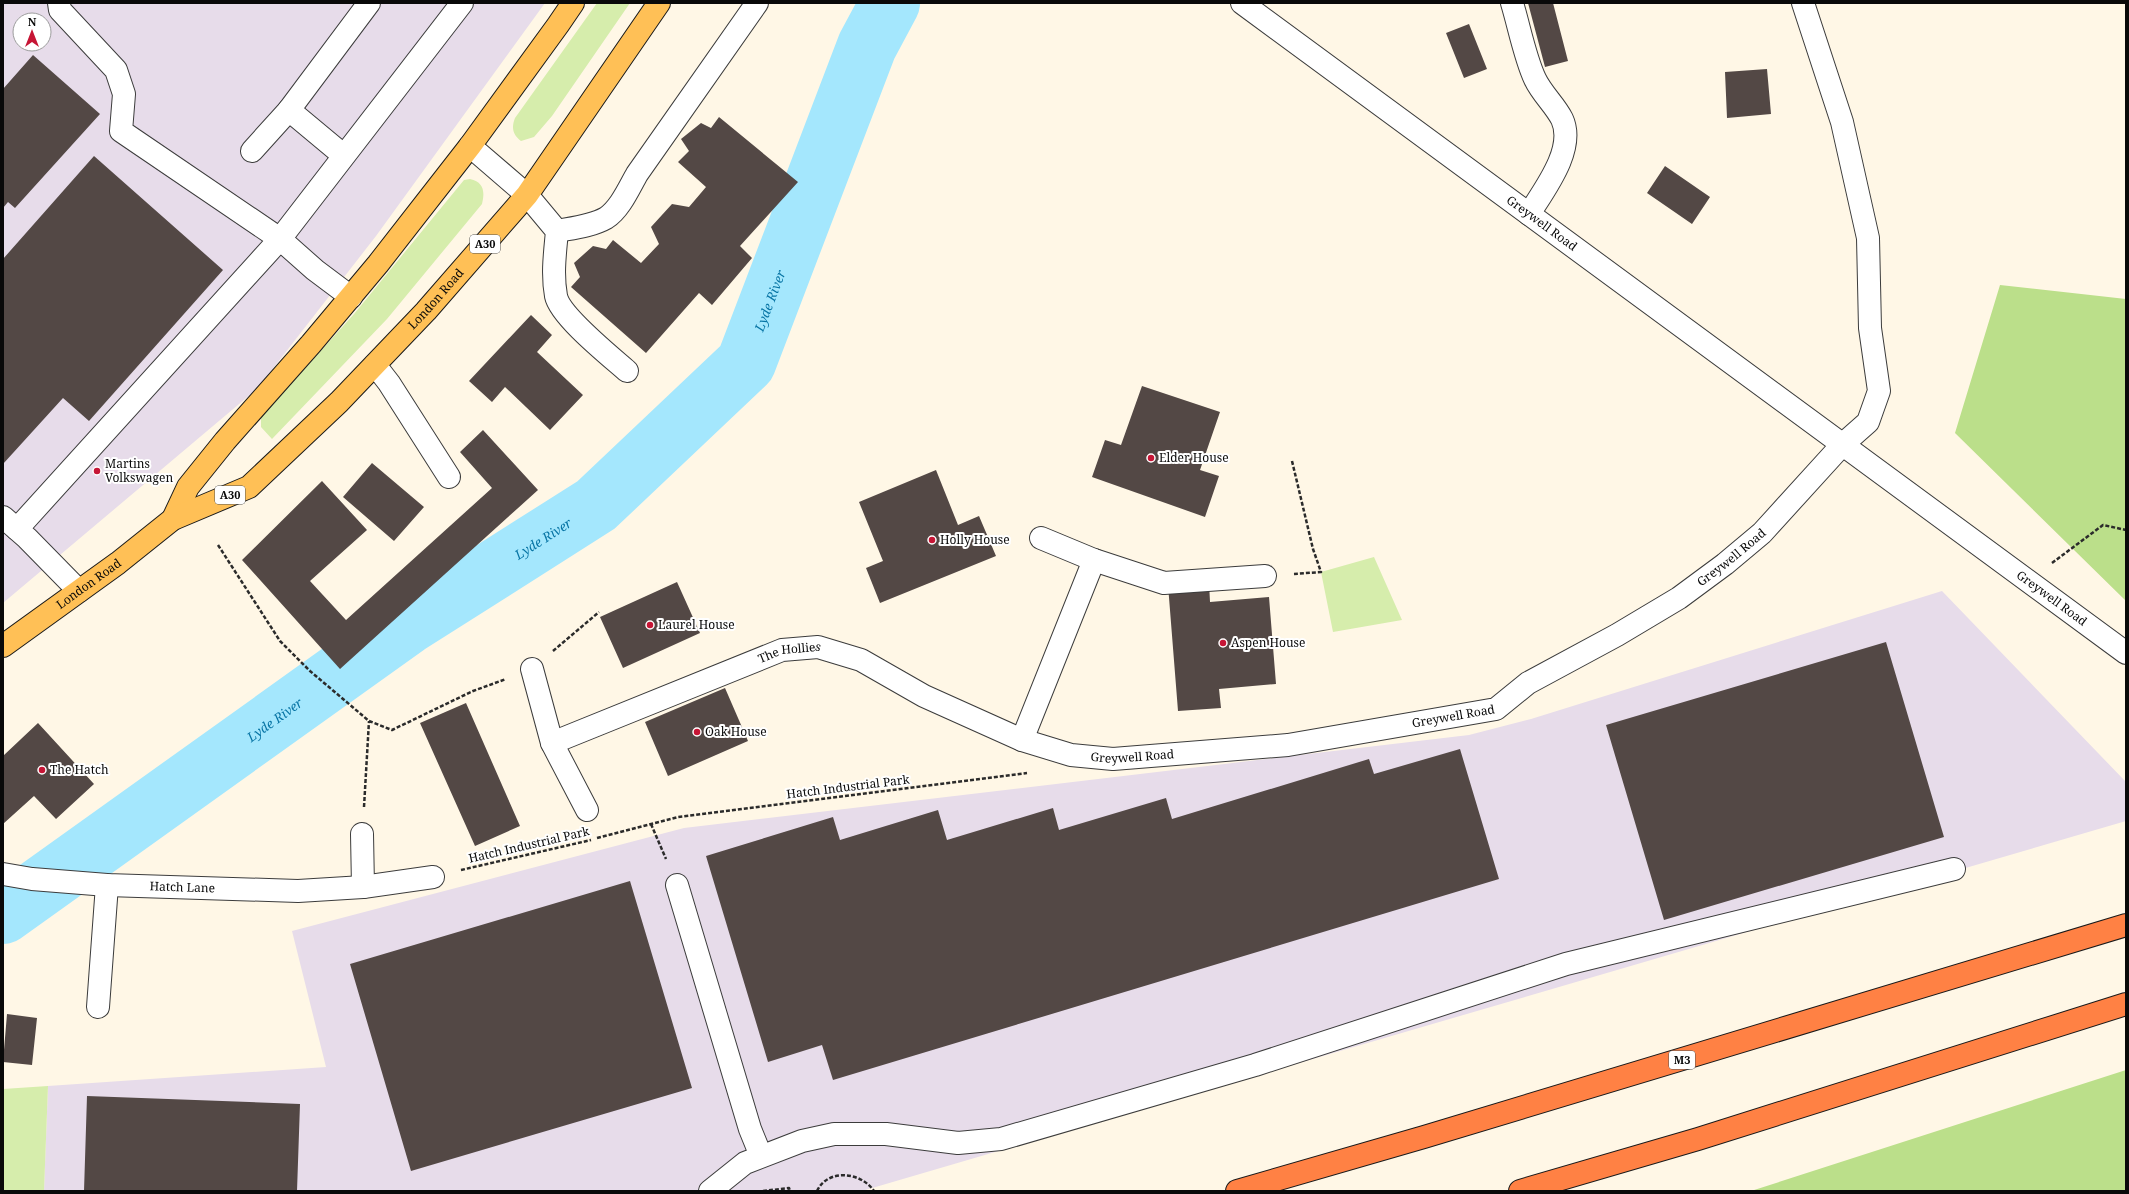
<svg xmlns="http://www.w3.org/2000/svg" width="2129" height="1194" viewBox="0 0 2129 1194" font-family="'Noto Serif',serif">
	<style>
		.industrial { fill: #e7dcea; fill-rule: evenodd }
		.green { fill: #d6edac }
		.forest { fill: #bbdf8a }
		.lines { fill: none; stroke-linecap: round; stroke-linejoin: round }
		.river { stroke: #a4e7fd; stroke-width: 60 }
		.building { fill: #534845 }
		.minor-casing { stroke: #3c3c3c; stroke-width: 24 }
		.major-casing { stroke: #1a1a1a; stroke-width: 24 }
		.highway-casing { stroke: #1a1a1a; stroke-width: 24 }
		.path { stroke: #2b2b2b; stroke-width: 2.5; stroke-dasharray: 4 2; stroke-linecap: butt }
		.minor { stroke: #fff; stroke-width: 22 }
		.major { stroke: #ffc056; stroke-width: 22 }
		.highway { stroke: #ff8144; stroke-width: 22 }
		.poi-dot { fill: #c61535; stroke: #fff; stroke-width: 1.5 }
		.labels { text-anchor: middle; stroke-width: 4; stroke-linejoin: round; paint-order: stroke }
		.shield { fill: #fff; stroke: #535353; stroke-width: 1 }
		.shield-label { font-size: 11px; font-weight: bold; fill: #090909 }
		.street-label { font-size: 12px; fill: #090909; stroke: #fff }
		.poi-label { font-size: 12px; fill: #090909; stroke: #fff; text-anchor: start }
		.water-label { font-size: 13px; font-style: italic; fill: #0875a5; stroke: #fff }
	</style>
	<rect width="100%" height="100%" fill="#fff7e6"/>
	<!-- industrial -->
	<path class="industrial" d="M 3,3 L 545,3 L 376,236 L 257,389 L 3,603 ZM 20,20 L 44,20 L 44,44 L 20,44 Z
		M 1942,591 L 2126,782 L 2126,821 L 862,1191 L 44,1191 L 48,1086 L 326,1067 L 292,931 L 684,828 L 1469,735 L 1531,719 Z"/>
	<!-- green -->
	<path class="green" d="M 597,3 L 630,3 L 552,116 L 534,137 L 521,141 C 513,135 511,128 515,118 Z
		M 470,179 C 484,182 485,192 482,204 L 387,319 L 272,439 L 261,427 L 261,417 L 354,314 L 464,180 Z
		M 1374,557 L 1402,620 L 1333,632 L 1321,572 Z
		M 48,1086 L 44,1191 L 3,1191 L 3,1089 Z"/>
	<!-- forest -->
	<path class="forest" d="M 2000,285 L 2126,299 L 2126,601 L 1955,433 Z
		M 2126,1070 L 2126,1191 L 1751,1191 Z"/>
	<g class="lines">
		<!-- river -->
		<path class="river" id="s1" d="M 3,914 L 407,625 L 596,505 L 746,363 L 867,46 L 890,3"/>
	</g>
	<!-- building -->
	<path class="building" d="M 1528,3 L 1553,3 L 1568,61 L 1545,67 Z
		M 1469,24 L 1487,69 L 1464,78 L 1446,33 Z
		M 33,55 L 100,114 L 15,208 L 8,202 L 3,208 L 3,89 Z
		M 1767,69 L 1771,114 L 1727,118 L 1725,72 Z
		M 719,117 L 798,182 L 740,246 L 752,258 L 712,305 L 699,293 L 646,353 L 571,287 L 580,277 L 574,263 L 593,246 L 606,249 L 613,240 L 641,263 L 659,244 L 651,227 L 672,204 L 689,207 L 706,187 L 678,162 L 689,151 L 681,139 L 701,123 L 711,128 Z
		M 94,156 L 223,270 L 89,421 L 63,398 L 3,464 L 3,259 Z
		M 1665,166 L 1710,197 L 1692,224 L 1647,193 Z
		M 531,315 L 552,335 L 537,352 L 583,395 L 550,430 L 505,387 L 492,402 L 469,381 Z
		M 1142,386 L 1220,412 L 1200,470 L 1219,476 L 1205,517 L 1092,477 L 1105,440 L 1121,445 Z
		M 483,430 L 538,490 L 340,669 L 242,560 L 322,481 L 367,530 L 310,581 L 346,620 L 492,488 L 460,452 Z
		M 372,463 L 424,507 L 394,541 L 343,497 Z
		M 936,470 L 958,525 L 979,516 L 996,556 L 880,603 L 866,568 L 883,561 L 859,502 Z
		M 677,582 L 700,633 L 623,668 L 600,617 Z
		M 1209,582 L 1210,602 L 1269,597 L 1276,684 L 1219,689 L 1221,708 L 1178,711 L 1168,585 Z
		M 1886,642 L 1944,837 L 1664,920 L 1606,725 Z
		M 725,688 L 748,741 L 668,776 L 645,722 Z
		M 466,703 L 520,826 L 475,846 L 420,723 Z
		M 38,723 L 94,784 L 56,819 L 34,796 L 3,824 L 3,756 Z
		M 1460,749 L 1499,879 L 833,1080 L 822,1045 L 768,1062 L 706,856 L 833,817 L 840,840 L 938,810 L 947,840 L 1053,808 L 1059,830 L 1166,798 L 1172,819 L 1369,759 L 1374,774 Z
		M 630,881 L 692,1088 L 411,1171 L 350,964 Z
		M 7,1014 L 37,1018 L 32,1065 L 3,1062 Z
		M 87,1096 L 300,1104 L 297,1191 L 84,1191 Z"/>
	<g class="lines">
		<defs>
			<g id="minor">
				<path d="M 59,3 L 60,10 L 116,70 L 124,94 L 121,131 L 280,239 L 315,270 L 351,297"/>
				<path id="s2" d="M 1242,3 L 2126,653"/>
				<path d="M 1512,3 C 1519,26 1525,58 1535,79 C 1542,94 1555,105 1562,119 C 1576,149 1544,190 1529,214"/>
				<path d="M 289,110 L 343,155"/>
				<path d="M 470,146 L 527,195 L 557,231 C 555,253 552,274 556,296 C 560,316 610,356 627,371"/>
				<path d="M 252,151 L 289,110 L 369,3"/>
				<path d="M 557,231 C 573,228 592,226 606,218 C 620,209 629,188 637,174 L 757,3"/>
				<path d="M 375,365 L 389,383 L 449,477"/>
				<path d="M 3,517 L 27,538 L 79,591"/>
				<path d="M 17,529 L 280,239 L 462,3"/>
				<path d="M 1041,538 L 1094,560 L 1164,583 L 1265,576"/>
				<path d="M 532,669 L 552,743 L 587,810"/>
				<path d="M 1022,740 L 1094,560"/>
				<path id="s3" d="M 552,743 L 782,650 L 818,647 L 861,660 L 924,696 L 1022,740 L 1071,755 L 1113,759 L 1288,745 L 1496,709 L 1528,683 L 1617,635 L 1679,598 L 1725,564 L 1762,533 L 1842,445 L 1868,422 L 1879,391 L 1870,328 L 1868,238 L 1842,122 L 1803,3"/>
				<path d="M 362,834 L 363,887"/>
				<path id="s4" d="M 3,874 L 32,879 L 107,885 L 298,891 L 363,887 L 433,877"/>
				<path d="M 677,885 L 750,1129 L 761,1156"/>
				<path d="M 98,1007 L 107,885"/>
				<path d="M 710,1191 L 745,1163 L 802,1141 L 834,1134 L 886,1134 L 958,1143 L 1001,1139 L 1255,1065 L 1566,964 L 1954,869"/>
			</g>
			<g id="major">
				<path d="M 173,519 L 188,487 L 225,441 L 311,344 L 378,264 L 470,146 L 558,25 L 573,3"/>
				<path id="s5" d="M 3,646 L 118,563 L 173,519 L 249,487 L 339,402 L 426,311 L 527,195 L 659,3"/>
			</g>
			<path id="highway" d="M 1237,1191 L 1424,1137 L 2126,925
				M 1520,1191 L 1698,1139 L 2126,1004"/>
		</defs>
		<!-- minor casing -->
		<use href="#minor" class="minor-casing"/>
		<!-- major casing -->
		<use href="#major" class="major-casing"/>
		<!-- highway casing -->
		<use href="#highway" class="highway-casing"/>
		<!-- path -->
		<path class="path" d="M 1292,461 L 1313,549 L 1321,572 L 1294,574
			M 218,545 L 280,641 L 310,671 L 369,721 L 392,730 L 473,691 L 506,679
			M 2052,563 L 2103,525 L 2126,530
			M 553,651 L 599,612
			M 364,807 L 369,721
			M 651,824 L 666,859
			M 597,838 L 678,817 L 1027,773
			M 461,870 L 591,840
			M 763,1191 L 789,1188 L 790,1191
			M 817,1191 C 828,1168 861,1172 874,1191"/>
		<!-- minor -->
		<use href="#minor" class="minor"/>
		<!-- major -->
		<use href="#major" class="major"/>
		<!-- highway -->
		<use href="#highway" class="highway"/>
	</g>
	<!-- markers -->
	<g class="poi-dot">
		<circle cx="1151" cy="458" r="4"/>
		<circle cx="97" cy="471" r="4"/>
		<circle cx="932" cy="540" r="4"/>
		<circle cx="650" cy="625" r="4"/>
		<circle cx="1223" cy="643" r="4"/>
		<circle cx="697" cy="732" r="4"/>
		<circle cx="42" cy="770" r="4"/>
	</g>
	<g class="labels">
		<!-- shield labels -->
		<g class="shield">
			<rect x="470" y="235" width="30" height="18" rx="3"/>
			<rect x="215" y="486" width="30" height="18" rx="3"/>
			<rect x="1669" y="1051" width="26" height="18" rx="3"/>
		</g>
		<g class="shield-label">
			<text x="485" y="248">A30</text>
			<text x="230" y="499">A30</text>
			<text x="1682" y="1064">M3</text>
		</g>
		<!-- street labels -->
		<g class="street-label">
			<text dy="4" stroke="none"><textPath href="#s2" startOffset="372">Greywell Road</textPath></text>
			<text dy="4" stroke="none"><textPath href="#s5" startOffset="560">London Road</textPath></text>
			<text dy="4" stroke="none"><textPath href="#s3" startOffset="1270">Greywell Road</textPath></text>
			<text dy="4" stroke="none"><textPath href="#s5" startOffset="106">London Road</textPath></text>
			<text dy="4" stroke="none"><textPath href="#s2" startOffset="1005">Greywell Road</textPath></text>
			<text dy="4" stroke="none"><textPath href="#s3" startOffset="255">The Hollies</textPath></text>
			<text dy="4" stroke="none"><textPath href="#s3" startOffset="946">Greywell Road</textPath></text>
			<text dy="4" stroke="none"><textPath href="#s3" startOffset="622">Greywell Road</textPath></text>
			<text transform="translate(848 787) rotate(-7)" y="4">Hatch Industrial Park</text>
			<text transform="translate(529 845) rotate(-13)" y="4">Hatch Industrial Park</text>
			<text dy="4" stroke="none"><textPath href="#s4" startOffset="180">Hatch Lane</textPath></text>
		</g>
		<!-- poi labels -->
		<g class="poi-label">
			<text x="1159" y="462">Elder House</text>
			<text x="105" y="468">Martins<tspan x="105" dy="14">Volkswagen</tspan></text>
			<text x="940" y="544">Holly House</text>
			<text x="658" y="629">Laurel House</text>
			<text x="1231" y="647">Aspen House</text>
			<text x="705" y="736">Oak House</text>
			<text x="50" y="774">The Hatch</text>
		</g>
		<!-- water labels -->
		<g class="water-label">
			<text dy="5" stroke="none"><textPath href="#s1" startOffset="994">Lyde River</textPath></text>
			<text dy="5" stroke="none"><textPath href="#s1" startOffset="658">Lyde River</textPath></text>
			<text dy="5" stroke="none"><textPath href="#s1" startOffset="334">Lyde River</textPath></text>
		</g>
	</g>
	<!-- border -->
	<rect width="2129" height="1194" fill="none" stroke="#090909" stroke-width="8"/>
	<!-- north arrow -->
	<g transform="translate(32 32)"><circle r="19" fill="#ffffff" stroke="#9d9d9d"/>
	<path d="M0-3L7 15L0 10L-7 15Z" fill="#c61535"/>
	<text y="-6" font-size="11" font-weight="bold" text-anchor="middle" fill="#090909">N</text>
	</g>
</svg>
